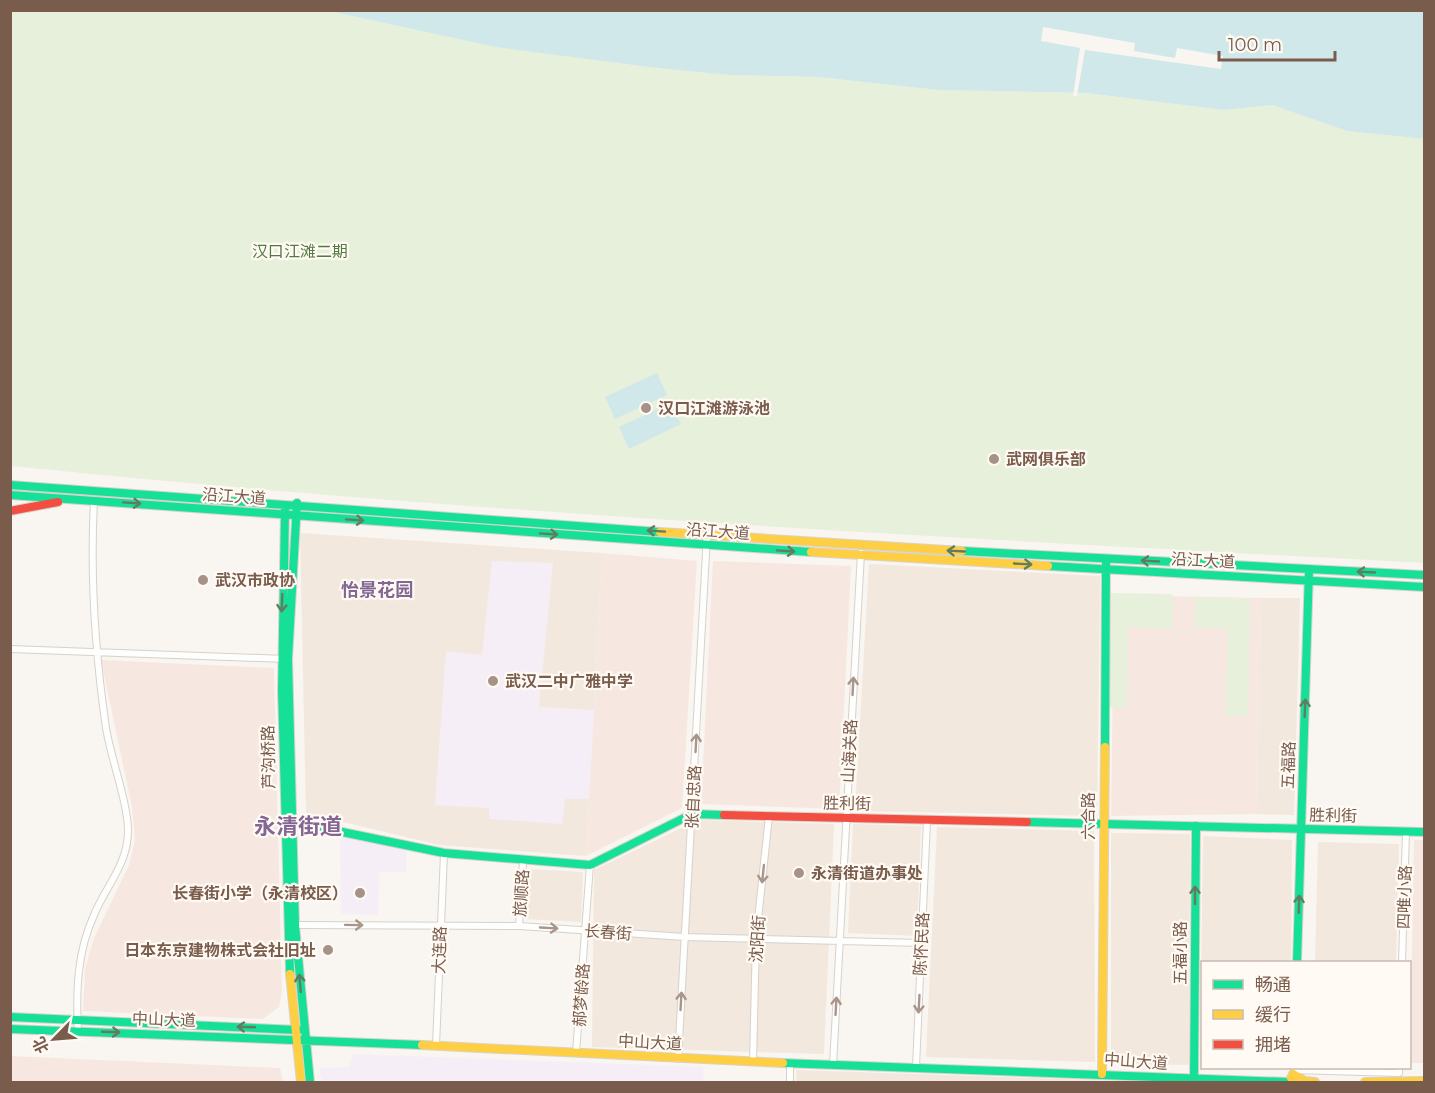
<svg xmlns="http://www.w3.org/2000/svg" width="1435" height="1093" viewBox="0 0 1435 1093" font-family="Montserrat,'Noto Sans SC',sans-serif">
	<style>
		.residential { fill: #f2e8de }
		.commercial { fill: #f6e8e1 }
		.education { fill: #f6eef6 }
		.green { fill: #e7f0db }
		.water { fill: #d0e8ea }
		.pier { fill: #f9f5f0 }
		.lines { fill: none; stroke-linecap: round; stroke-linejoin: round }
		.street-casing { stroke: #d7d1cb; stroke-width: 8 }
		.fast-casing { stroke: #d9d2cb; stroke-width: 10 }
		.slow-casing { stroke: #d9d2cb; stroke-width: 10 }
		.jam-casing { stroke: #d9d2cb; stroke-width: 10 }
		.street { stroke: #fefefd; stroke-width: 6 }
		.fast { stroke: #16e098; stroke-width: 8 }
		.slow { stroke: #ffcf43; stroke-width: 8 }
		.jam { stroke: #f24e42; stroke-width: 8 }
		.oneway { stroke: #617d60 }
		.oneway2 { stroke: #a8958b }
		.poi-dot { fill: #a69286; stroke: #fffaf3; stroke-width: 2 }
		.labels { text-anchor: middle; stroke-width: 4.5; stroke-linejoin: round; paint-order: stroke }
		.park-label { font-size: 16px; fill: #537a41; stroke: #fffaf3 }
		.poi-label { font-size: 16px; font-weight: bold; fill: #7a5c4d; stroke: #fffaf3; text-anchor: start }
		.street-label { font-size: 16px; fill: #7a5c4d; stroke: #fffaf3 }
		.neighbourhood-label { font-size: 18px; font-weight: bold; fill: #846695; stroke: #fffaf3 }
		.district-label { font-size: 22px; font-weight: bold; fill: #846695; stroke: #fffaf3 }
	</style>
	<rect width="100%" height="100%" fill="#f9f5f0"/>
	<!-- residential -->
	<path class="residential" d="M 300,533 L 602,553 L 586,856 L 439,845 L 306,813 Z
		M 869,564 L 1100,576 L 1097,816 L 855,811 Z
		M 1260,598 L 1300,598 L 1294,815 L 1257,814 Z
		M 698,820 L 834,824 L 824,1054 L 592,1047 L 594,870 Z
		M 853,824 L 921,826 L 917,936 L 848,933 Z
		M 937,827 L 1094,831 L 1095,1062 L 926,1057 Z
		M 1111,833 L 1190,834 L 1189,1065 L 1111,1064 Z
		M 1203,836 L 1292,840 L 1291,962 L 1202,962 L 1202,1068 L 1269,1068 L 1200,1070 Z
		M 1318,842 L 1399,844 L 1396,962 L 1315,962 Z
		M 527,869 L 583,872 L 581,922 L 525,919 Z
		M 796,1070 L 1152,1082 L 797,1082 Z"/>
	<!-- commercial -->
	<path class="commercial" d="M 602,553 L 697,561 L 682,808 L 586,856 Z
		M 713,561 L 851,566 L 839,809 L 701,804 Z
		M 1114,595 L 1260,598 L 1257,814 L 1111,816 Z
		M 101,660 L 274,668 L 282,992 L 279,1007 L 263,1019 L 83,1011 L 85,969 L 94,938 L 129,865 L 135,840 L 132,807 Z
		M 1414,840 L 1424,840 L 1424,1063 L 1410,1063 Z
		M 11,1056 L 280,1068 L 283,1082 L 11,1082 Z"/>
	<!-- education -->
	<path class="education" d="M 492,561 L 553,563 L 539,707 L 594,710 L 589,799 L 565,799 L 562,824 L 489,819 L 489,808 L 435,805 L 446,651 L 482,655 Z
		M 340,835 L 407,851 L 406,872 L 379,872 L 378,915 L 341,914 Z
		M 353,1054 L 703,1067 L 704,1082 L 322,1082 L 319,1068 L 349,1067 Z"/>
	<!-- green -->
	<path class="green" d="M 11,11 L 329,11 L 495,47 L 571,56 L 729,75 L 818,77 L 938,90 L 1086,93 L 1224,110 L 1272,105 L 1347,131 L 1424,139 L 1424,563 C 953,538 481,514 11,466 Z
		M 1109,593 L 1172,594 L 1172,628 L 1128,627 L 1127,708 L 1108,707 Z
		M 1195,598 L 1250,599 L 1248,716 L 1226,716 L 1228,628 L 1195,627 Z"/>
	<!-- water -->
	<path class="water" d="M 329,11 L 1424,11 L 1424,139 L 1347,131 L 1272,105 L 1224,110 L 1086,93 L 938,90 L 818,77 L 729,75 L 650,67 L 495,47 Z
		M 657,373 L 667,395 L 615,419 L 605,397 Z
		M 671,403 L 681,424 L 629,449 L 619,427 Z"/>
	<!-- pier -->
	<path class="pier" d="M 1043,27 L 1135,43 L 1134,51 L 1175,58 L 1177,48 L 1223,56 L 1221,69 L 1085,50 L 1077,96 L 1073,96 L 1080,48 L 1041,41 Z"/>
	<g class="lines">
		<defs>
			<path id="street" d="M 10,649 L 286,659
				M 295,925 L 519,926 L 685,937 L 921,943
				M 519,926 L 523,861
				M 1402,962 L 1406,832
				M 78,1031 C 76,991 77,952 94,915 C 106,886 128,864 128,831 C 128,803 111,759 106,728 C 95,652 90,577 94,501
				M 436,1046 L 444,853
				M 576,1053 L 590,865
				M 678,1059 L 707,535
				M 753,1062 L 756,938 L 769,816
				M 790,1063 L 790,1082
				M 833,1065 L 861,553
				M 916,1067 L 927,820
				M 1294,1070 L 1399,1073 L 1399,1068"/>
			<path id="fast" d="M 10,485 L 660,532
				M 10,495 L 811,552
				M 297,503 L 288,659 L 295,925 L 310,1082
				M 285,509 L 282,691 L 290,974
				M 962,551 L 1424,575
				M 1048,566 L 1424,587
				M 1105,747 L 1106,559
				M 284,820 L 444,853 L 590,865 L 692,814 L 724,815
				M 1027,822 L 1424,832
				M 1297,962 L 1309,569
				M 10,1017 L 298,1030
				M 10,1029 L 422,1045
				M 783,1063 L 1288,1082
				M 1194,1079 L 1196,826"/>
			<path id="slow" d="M 660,532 L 962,551
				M 811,552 L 1048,566
				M 290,974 L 301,1082
				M 422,1045 L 783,1063
				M 1102,1074 L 1105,747
				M 1293,1074 L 1305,1081 L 1315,1082
				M 1291,1078 L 1298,1082
				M 1365,1082 L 1424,1081"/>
			<path id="jam" d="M 10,511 L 58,502
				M 724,815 L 1027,822"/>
		</defs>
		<!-- street casing -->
		<use href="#street" class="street-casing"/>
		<!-- fast casing -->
		<use href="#fast" class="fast-casing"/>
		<!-- slow casing -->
		<use href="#slow" class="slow-casing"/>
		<!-- jam casing -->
		<use href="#jam" class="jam-casing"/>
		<!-- street -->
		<use href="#street" class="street"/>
		<!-- fast -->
		<use href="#fast" class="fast"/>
		<!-- slow -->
		<use href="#slow" class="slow"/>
		<!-- jam -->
		<use href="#jam" class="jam"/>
	</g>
	<!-- one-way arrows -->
	<defs><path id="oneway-shaft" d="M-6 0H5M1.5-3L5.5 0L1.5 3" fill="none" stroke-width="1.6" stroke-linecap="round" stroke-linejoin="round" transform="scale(1.5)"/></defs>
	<g class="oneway">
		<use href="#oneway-shaft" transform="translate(132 503) rotate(4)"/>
		<use href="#oneway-shaft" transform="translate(355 520) rotate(4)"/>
		<use href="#oneway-shaft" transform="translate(656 531) rotate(-176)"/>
		<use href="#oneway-shaft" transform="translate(549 534) rotate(4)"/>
		<use href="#oneway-shaft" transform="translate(786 551) rotate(4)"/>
		<use href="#oneway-shaft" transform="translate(956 551) rotate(-177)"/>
		<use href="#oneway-shaft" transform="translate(1150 561) rotate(-177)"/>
		<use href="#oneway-shaft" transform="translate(1023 564) rotate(3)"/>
		<use href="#oneway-shaft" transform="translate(1366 572) rotate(-177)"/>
		<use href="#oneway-shaft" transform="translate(282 603) rotate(92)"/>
		<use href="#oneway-shaft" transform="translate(1305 708) rotate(-88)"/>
		<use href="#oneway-shaft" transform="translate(1195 895) rotate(-90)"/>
		<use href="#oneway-shaft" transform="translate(1299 904) rotate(-88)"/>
		<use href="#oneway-shaft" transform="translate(300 983) rotate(-95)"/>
		<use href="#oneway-shaft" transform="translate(246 1027) rotate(-178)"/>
		<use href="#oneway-shaft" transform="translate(111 1032) rotate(2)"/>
	</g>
	<g class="oneway2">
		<use href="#oneway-shaft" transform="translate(853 686) rotate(-87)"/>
		<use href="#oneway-shaft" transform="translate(696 743) rotate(-87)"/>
		<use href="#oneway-shaft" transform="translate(763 874) rotate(96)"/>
		<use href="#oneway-shaft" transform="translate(354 925) rotate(1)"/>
		<use href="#oneway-shaft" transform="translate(549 928) rotate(3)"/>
		<use href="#oneway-shaft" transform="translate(681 1001) rotate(-87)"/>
		<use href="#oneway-shaft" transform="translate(919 1004) rotate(93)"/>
		<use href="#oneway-shaft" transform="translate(836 1006) rotate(-87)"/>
	</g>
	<!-- markers -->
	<g class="poi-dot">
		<circle cx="646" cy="408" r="6"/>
		<circle cx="994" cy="459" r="6"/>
		<circle cx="203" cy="580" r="6"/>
		<circle cx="493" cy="681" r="6"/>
		<circle cx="799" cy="873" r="6"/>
		<circle cx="360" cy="893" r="6"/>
		<circle cx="328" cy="950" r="6"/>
	</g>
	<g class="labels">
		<!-- park labels -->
		<g class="park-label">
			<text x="300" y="257">汉口江滩二期</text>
		</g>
		<!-- poi labels -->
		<g class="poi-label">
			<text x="658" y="414">汉口江滩游泳池</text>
			<text x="1006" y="465">武网俱乐部</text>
			<text x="215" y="586">武汉市政协</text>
			<text x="505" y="687">武汉二中广雅中学</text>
			<text x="811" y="879">永清街道办事处</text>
			<text x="348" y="899" text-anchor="end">长春街小学（永清校区）</text>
			<text x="316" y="956" text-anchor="end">日本东京建物株式会社旧址</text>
		</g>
		<!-- street labels -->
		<g class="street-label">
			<text transform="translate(234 496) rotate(4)" y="6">沿江大道</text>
			<text transform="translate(718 531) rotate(4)" y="6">沿江大道</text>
			<text transform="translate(1203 560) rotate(3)" y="6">沿江大道</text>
			<text transform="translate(849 751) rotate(-87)" y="6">山海关路</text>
			<text transform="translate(268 757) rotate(-91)" y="6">芦沟桥路</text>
			<text transform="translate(1288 765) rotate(-88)" y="6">五福路</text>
			<text transform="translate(693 797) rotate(-87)" y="6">张自忠路</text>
			<text transform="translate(847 803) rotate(1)" y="6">胜利街</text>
			<text transform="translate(1333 815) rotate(1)" y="6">胜利街</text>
			<text transform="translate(1088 816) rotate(-90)" y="6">六合路</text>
			<text transform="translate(521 893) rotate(-86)" y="6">旅顺路</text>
			<text transform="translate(1404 897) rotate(-88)" y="6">四唯小路</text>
			<text transform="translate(608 932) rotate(4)" y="6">长春街</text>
			<text transform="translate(757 939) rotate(-86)" y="6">沈阳街</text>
			<text transform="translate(921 944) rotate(-87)" y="6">陈怀民路</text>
			<text transform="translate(439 950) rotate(-88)" y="6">大连路</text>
			<text transform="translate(1180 953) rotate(-90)" y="6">五福小路</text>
			<text transform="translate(581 995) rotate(-86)" y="6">郝梦龄路</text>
			<text transform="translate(164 1019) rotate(2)" y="6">中山大道</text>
			<text transform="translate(650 1042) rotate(3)" y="6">中山大道</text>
			<text transform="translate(1136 1061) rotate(4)" y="6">中山大道</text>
		</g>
		<!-- neighbourhood labels -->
		<g class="neighbourhood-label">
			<text x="377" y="596">怡景花园</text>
		</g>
		<!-- district labels -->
		<g class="district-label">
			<text x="298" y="834">永清街道</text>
		</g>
	</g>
	<!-- border -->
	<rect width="1435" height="1093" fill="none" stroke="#7a5c4d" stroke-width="24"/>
	<!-- legend -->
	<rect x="1201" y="961" width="210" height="108" fill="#fffaf3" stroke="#cabbb1" stroke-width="1.5"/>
	<rect x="1213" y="980" width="30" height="9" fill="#16e098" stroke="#cabbb1" stroke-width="1.5"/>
	<text x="1255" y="991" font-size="18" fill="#7a5c4d">畅通</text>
	<rect x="1213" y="1010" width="30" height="9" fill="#ffcf43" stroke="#cabbb1" stroke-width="1.5"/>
	<text x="1255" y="1021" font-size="18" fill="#7a5c4d">缓行</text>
	<rect x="1213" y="1040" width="30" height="9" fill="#f24e42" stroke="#cabbb1" stroke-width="1.5"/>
	<text x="1255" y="1051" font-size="18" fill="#7a5c4d">拥堵</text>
	<!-- north arrow -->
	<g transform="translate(54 1039) rotate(245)" stroke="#fffaf3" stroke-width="4.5" paint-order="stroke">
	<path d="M0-4.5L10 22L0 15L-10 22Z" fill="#7a5c4d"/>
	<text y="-9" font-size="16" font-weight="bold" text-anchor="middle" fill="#7a5c4d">北</text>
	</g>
	<!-- scale -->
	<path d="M1219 51v9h116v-9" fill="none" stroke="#7a5c4d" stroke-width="3"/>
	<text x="1228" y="51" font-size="18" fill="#7a5c4d" stroke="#fffaf3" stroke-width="4.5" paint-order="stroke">100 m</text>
</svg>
